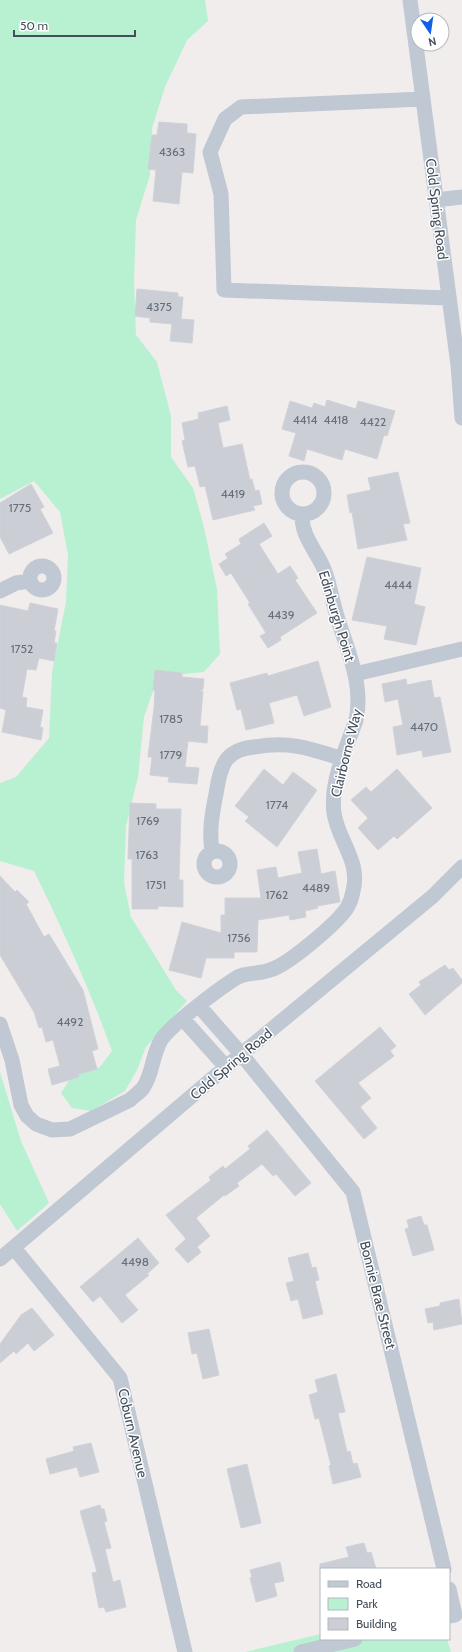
<svg xmlns="http://www.w3.org/2000/svg" width="462" height="1652" viewBox="0 0 462 1652" font-family="Cabin,sans-serif">
	<style>
		.green { fill: #b8f1d2 }
		.building { fill: #cbced5; stroke: #d0d2d9 }
		.lines { fill: none; stroke-linecap: round; stroke-linejoin: round }
		.minor { stroke: #bfc8d3; stroke-width: 15 }
		.labels { text-anchor: middle; stroke-width: 3; stroke-linejoin: round; paint-order: stroke }
		.number-label { font-size: 12px; fill: #666f7a }
		.street-label { font-size: 14px; fill: #444f5b; stroke: #fff }
	</style>
	<rect width="100%" height="100%" fill="#f0edec"/>
	<!-- green -->
	<path class="green" d="M 0,0 L 205,0 L 208,21 L 187,40 L 165,87 L 152,128 L 150,175 L 136,220 L 134,281 L 136,335 L 157,362 L 171,416 L 171,457 L 193,488 L 203,523 L 217,589 L 220,654 L 204,672 L 165,676 L 155,685 L 144,717 L 138,777 L 126,826 L 124,883 L 131,917 L 176,990 L 187,1001 L 146,1047 L 137,1070 L 125,1091 L 91,1111 L 72,1108 L 61,1093 L 72,1076 L 100,1067 L 112,1051 C 90,990 63,930 34,871 L 0,861 L 0,783 L 16,777 L 49,738 L 52,672 L 66,602 L 68,555 L 60,512 L 34,481 L 0,499 Z
		M 0,1072 L 21,1141 L 49,1203 L 17,1231 L 0,1204 Z
		M 321,1634 L 321,1639 L 447,1639 L 451,1652 L 245,1652 Z"/>
	<!-- building -->
	<path class="building" d="M 159,122 L 187,124 L 187,133 L 196,134 L 193,173 L 182,172 L 179,204 L 153,201 L 156,170 L 148,169 L 152,135 L 157,135 Z
		M 137,289 L 178,293 L 178,297 L 183,297 L 181,319 L 194,320 L 192,343 L 170,341 L 172,324 L 150,322 L 150,318 L 135,316 Z
		M 327,400 L 356,409 L 358,401 L 395,411 L 387,436 L 384,435 L 377,459 L 345,449 L 342,460 L 307,449 L 304,461 L 289,456 L 296,433 L 282,429 L 290,401 L 312,408 L 314,403 L 325,407 Z
		M 227,406 L 230,420 L 218,423 L 223,448 L 242,444 L 250,480 L 252,479 L 255,491 L 259,490 L 262,504 L 253,506 L 255,510 L 213,520 L 205,486 L 200,487 L 195,466 L 188,467 L 182,441 L 185,440 L 182,423 L 199,419 L 198,413 Z
		M 398,472 L 410,523 L 403,524 L 407,540 L 358,549 L 352,512 L 350,513 L 347,495 L 371,490 L 368,478 Z
		M 31,484 L 44,507 L 40,509 L 53,533 L 9,554 L 0,537 L 0,503 Z
		M 264,523 L 272,536 L 259,544 L 278,574 L 290,566 L 298,578 L 295,580 L 317,613 L 280,637 L 281,640 L 268,648 L 260,636 L 266,633 L 248,604 L 250,603 L 231,573 L 226,576 L 219,564 L 228,558 L 225,554 L 241,544 L 239,539 Z
		M 367,557 L 421,568 L 414,604 L 425,607 L 416,645 L 384,639 L 387,626 L 352,620 Z
		M 30,603 L 58,609 L 54,631 L 56,631 L 54,643 L 57,643 L 54,661 L 39,658 L 36,670 L 27,669 L 22,697 L 27,698 L 26,707 L 43,710 L 40,727 L 43,728 L 41,740 L 2,732 L 6,710 L 0,708 L 0,605 L 28,611 Z
		M 318,661 L 331,707 L 304,716 L 297,695 L 269,703 L 274,723 L 246,730 L 241,709 L 237,710 L 230,683 L 267,673 L 268,676 Z
		M 155,670 L 182,673 L 182,677 L 204,679 L 203,689 L 199,692 L 203,691 L 200,726 L 208,726 L 207,743 L 188,741 L 185,767 L 199,768 L 197,784 L 168,782 L 169,777 L 150,775 L 152,757 L 148,757 L 154,708 L 155,691 L 153,690 Z
		M 406,679 L 407,685 L 431,680 L 434,698 L 440,697 L 451,752 L 423,757 L 422,750 L 397,755 L 393,727 L 403,725 L 398,699 L 385,702 L 382,684 Z
		M 264,769 L 283,785 L 293,772 L 317,790 L 277,847 L 245,821 L 249,817 L 235,806 Z
		M 397,769 L 432,808 L 397,839 L 394,836 L 378,850 L 358,828 L 368,818 L 351,800 L 366,787 L 371,792 Z
		M 130,803 L 156,804 L 156,809 L 181,809 L 179,880 L 183,880 L 183,907 L 158,906 L 158,909 L 132,909 L 132,859 L 128,859 Z
		M 317,849 L 321,874 L 335,871 L 340,902 L 317,906 L 318,908 L 305,911 L 306,917 L 290,920 L 289,915 L 258,920 L 257,952 L 234,952 L 234,958 L 206,958 L 201,978 L 169,970 L 182,922 L 221,933 L 221,915 L 225,915 L 225,898 L 261,898 L 257,870 L 276,867 L 278,878 L 302,873 L 298,852 Z
		M 0,876 L 15,892 L 17,890 L 29,902 L 26,904 L 44,937 L 49,934 L 83,990 L 98,1049 L 92,1051 L 97,1069 L 79,1074 L 79,1077 L 52,1085 L 48,1069 L 60,1066 L 53,1040 L 46,1042 L 42,1027 L 39,1028 L 34,1012 L 0,955 Z
		M 445,965 L 449,970 L 453,968 L 462,980 L 462,983 L 425,1015 L 409,994 L 421,985 L 419,982 Z
		M 380,1027 L 396,1046 L 390,1051 L 394,1056 L 358,1083 L 371,1098 L 360,1107 L 377,1128 L 364,1139 L 315,1081 Z
		M 267,1130 L 311,1183 L 295,1196 L 276,1174 L 273,1176 L 262,1164 L 237,1183 L 239,1186 L 225,1196 L 224,1195 L 196,1218 L 210,1236 L 197,1247 L 201,1252 L 188,1263 L 175,1249 L 186,1239 L 166,1215 L 211,1180 L 209,1177 L 223,1166 L 225,1169 L 250,1149 L 248,1146 Z
		M 421,1216 L 424,1225 L 427,1225 L 434,1250 L 413,1256 L 405,1229 L 409,1228 L 407,1220 Z
		M 138,1238 L 159,1263 L 147,1274 L 149,1275 L 125,1295 L 138,1310 L 122,1323 L 100,1296 L 93,1302 L 80,1287 Z
		M 308,1253 L 312,1268 L 316,1267 L 319,1280 L 315,1281 L 323,1314 L 303,1319 L 298,1299 L 291,1301 L 286,1283 L 294,1281 L 288,1258 Z
		M 459,1299 L 462,1324 L 434,1330 L 433,1322 L 428,1323 L 425,1309 L 440,1306 L 440,1303 Z
		M 32,1308 L 54,1335 L 34,1351 L 28,1343 L 16,1354 L 14,1351 L 0,1363 L 0,1344 L 21,1315 Z
		M 209,1329 L 219,1375 L 203,1379 L 197,1353 L 192,1354 L 188,1333 Z
		M 336,1374 L 345,1412 L 338,1413 L 347,1452 L 350,1451 L 353,1464 L 357,1463 L 361,1477 L 333,1484 L 329,1466 L 331,1465 L 319,1418 L 315,1419 L 309,1395 L 318,1392 L 315,1380 Z
		M 91,1443 L 99,1472 L 80,1477 L 77,1467 L 50,1474 L 46,1459 L 74,1451 L 73,1447 Z
		M 247,1464 L 261,1523 L 241,1528 L 227,1469 Z
		M 100,1505 L 101,1509 L 104,1509 L 107,1521 L 104,1522 L 111,1548 L 105,1549 L 113,1582 L 120,1580 L 126,1607 L 106,1612 L 104,1607 L 99,1608 L 92,1573 L 97,1572 L 80,1511 Z
		M 364,1543 L 367,1553 L 371,1552 L 376,1569 L 320,1569 L 320,1564 L 349,1557 L 346,1547 Z
		M 280,1562 L 284,1581 L 274,1583 L 277,1596 L 256,1602 L 250,1578 L 252,1577 L 250,1570 Z"/>
	<g class="lines">
		<!-- minor -->
		<path class="minor" d="M 410,0 L 458,365 L 462,418
			M 423,99 L 241,107 L 225,119 L 210,152 L 221,194 L 224,290 L 448,298
			M 436,200 L 462,197
			M282 493a21 21 0 1 1 42 0a21 21 0 1 1-42 0Z
			M30 578a12 12 0 1 1 24 0a12 12 0 1 1-24 0Z
			M 0,591 L 16,583 L 30,581
			M 355,674 L 462,649
			M204 864a13 13 0 1 1 26 0a13 13 0 1 1-26 0Z
			M 212,851 C 209,831 212,814 216,794 C 218,783 219,772 225,762 C 231,752 243,748 254,747 C 290,741 309,748 343,759
			M 199,1006 L 242,1055 L 353,1192 L 444,1569
			M 183,1019 L 226,1067
			M 0,1024 L 12,1060 L 21,1105 L 27,1116 L 36,1124 L 52,1130 L 70,1129 L 130,1100 C 134,1096 139,1093 143,1088 C 153,1074 152,1055 161,1040 C 171,1025 216,991 233,980 C 245,971 257,975 270,970 C 288,965 336,924 347,908 C 350,903 352,897 353,891 C 361,861 338,841 334,813 C 330,782 346,749 356,720 C 364,684 347,650 337,616 C 332,601 330,584 324,569 C 316,550 301,536 302,514
			M 14,1248 L 120,1378 L 185,1652
			M 0,1259 L 226,1067 L 433,896 L 462,867
			M 449,1589 L 455,1615 L 449,1616
			M 301,1652 L 355,1639"/>
	</g>
	<g class="labels">
		<!-- number labels -->
		<g class="number-label">
			<text x="172" y="156">4363</text>
			<text x="159" y="311">4375</text>
			<text x="305" y="424">4414</text>
			<text x="336" y="424">4418</text>
			<text x="373" y="426">4422</text>
			<text x="233" y="498">4419</text>
			<text x="20" y="512">1775</text>
			<text x="398" y="589">4444</text>
			<text x="281" y="619">4439</text>
			<text x="22" y="653">1752</text>
			<text x="171" y="723">1785</text>
			<text x="424" y="731">4470</text>
			<text x="171" y="759">1779</text>
			<text x="277" y="809">1774</text>
			<text x="148" y="825">1769</text>
			<text x="147" y="859">1763</text>
			<text x="156" y="889">1751</text>
			<text x="316" y="892">4489</text>
			<text x="277" y="899">1762</text>
			<text x="239" y="942">1756</text>
			<text x="70" y="1026">4492</text>
			<text x="135" y="1266">4498</text>
		</g>
		<!-- street labels -->
		<g class="street-label">
			<text transform="translate(437 209) rotate(83)" y="5">Cold Spring Road</text>
			<text transform="translate(337 616) rotate(73)" y="5">Edinburgh Point</text>
			<text transform="translate(346 753) rotate(-76)" y="5">Clairborne Way</text>
			<text transform="translate(231 1064) rotate(-40)" y="5">Cold Spring Road</text>
			<text transform="translate(378 1295) rotate(76)" y="5">Bonnie Brae Street</text>
			<text transform="translate(133 1433) rotate(77)" y="5">Coburn Avenue</text>
		</g>
	</g>
	<!-- legend -->
	<rect x="320" y="1568" width="130" height="72" fill="#ffffff" stroke="#b4b9bd"/>
	<rect x="328" y="1581" width="20" height="6" fill="#bfc8d3" stroke="#b4b9bd"/>
	<text x="356" y="1588" font-size="12" fill="#444f5b">Road</text>
	<rect x="328" y="1598" width="20" height="12" fill="#b8f1d2" stroke="#b4b9bd"/>
	<text x="356" y="1608" font-size="12" fill="#444f5b">Park</text>
	<rect x="328" y="1618" width="20" height="12" fill="#cbced5" stroke="#b4b9bd"/>
	<text x="356" y="1628" font-size="12" fill="#444f5b">Building</text>
	<!-- north arrow -->
	<g transform="translate(430 32) rotate(167)"><circle r="19" fill="#ffffff" stroke="#b4b9bd"/>
	<path d="M0-3L7 15L0 10L-7 15Z" fill="#0f5fe7"/>
	<text y="-6" font-size="11" font-weight="bold" text-anchor="middle" fill="#444f5b">N</text>
	</g>
	<!-- scale -->
	<path d="M14 30v6h121v-6" fill="none" stroke="#444f5b" stroke-width="2"/>
	<text x="20" y="30" font-size="12" fill="#444f5b" stroke="#ffffff" stroke-width="3" paint-order="stroke">50 m</text>
</svg>
